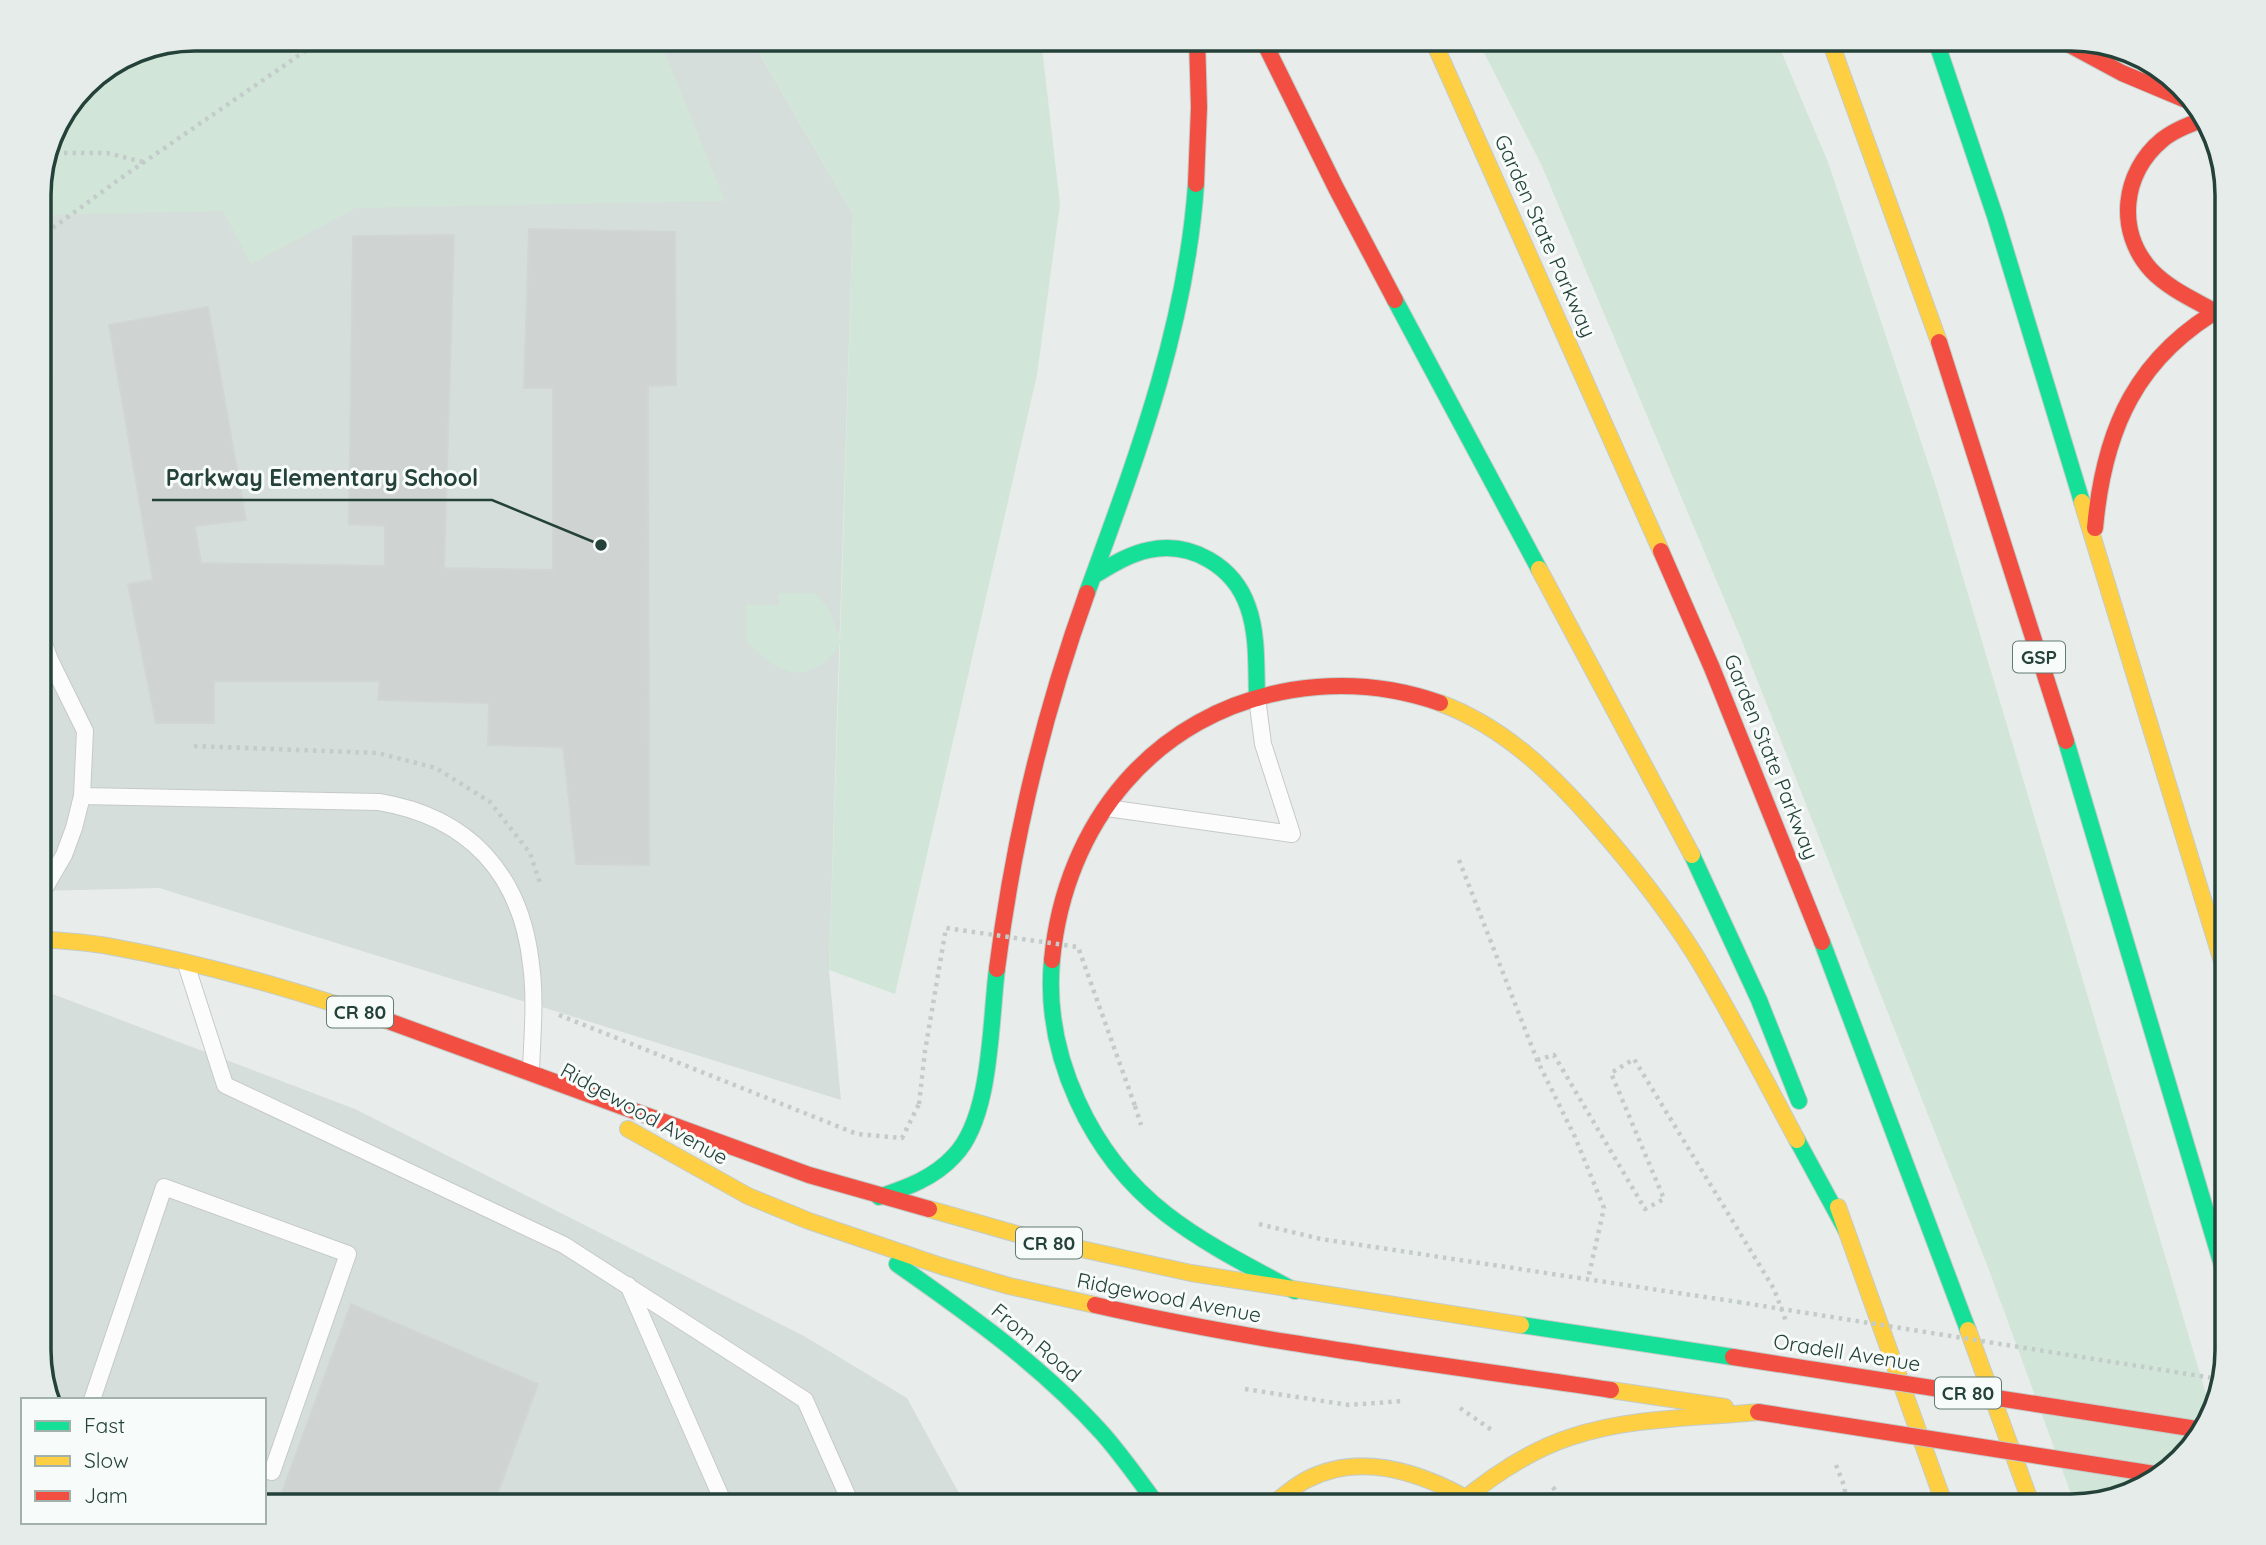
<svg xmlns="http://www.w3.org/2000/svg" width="2266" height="1545" viewBox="0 0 2266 1545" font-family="Quicksand,sans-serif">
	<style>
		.built { fill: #d6dedb }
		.green { fill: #d1e6d8 }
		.building { fill: #cfd4d2; stroke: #d1d6d4; stroke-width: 2 }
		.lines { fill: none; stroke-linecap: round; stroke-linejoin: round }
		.lane-casing { stroke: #c5cac8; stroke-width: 18 }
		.fast-casing { stroke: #c3ccc9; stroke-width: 18 }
		.slow-casing { stroke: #c3ccc9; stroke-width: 18 }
		.jam-casing { stroke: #c3ccc9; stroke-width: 18 }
		.path { stroke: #c3ccca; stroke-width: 4.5; stroke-dasharray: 3.5 5; stroke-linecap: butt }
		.lane { stroke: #fcfcfc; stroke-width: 16 }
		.fast { stroke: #16e098; stroke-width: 16 }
		.slow { stroke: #ffcf43; stroke-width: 16 }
		.jam { stroke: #f24e42; stroke-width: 16 }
		.jam-bridge-casing { stroke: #c3ccc9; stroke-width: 18; stroke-linecap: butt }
		.path-bridge { stroke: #c3ccca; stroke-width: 4.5; stroke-dasharray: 3.5 5; stroke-linecap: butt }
		.jam-bridge { stroke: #f24e42; stroke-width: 16 }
		.labels { text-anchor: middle; stroke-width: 6; stroke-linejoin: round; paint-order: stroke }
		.shield { fill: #f7fbf9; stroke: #637a73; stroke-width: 2 }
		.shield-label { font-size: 19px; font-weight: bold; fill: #24423a }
		.street-label { font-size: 21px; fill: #24423a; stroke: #f7fbf9 }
		.rim { fill: none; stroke: #24423a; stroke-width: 3.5 }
		.leader { fill: none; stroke: #24423a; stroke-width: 2.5 }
		.callout-dot { fill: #24423a; stroke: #f7fbf9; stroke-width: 2.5 }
		.callout-label { font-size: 23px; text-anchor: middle; font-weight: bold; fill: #24423a; stroke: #f7fbf9; stroke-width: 6; stroke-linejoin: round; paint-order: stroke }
	</style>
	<rect width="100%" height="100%" fill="#e8edeb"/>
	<!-- built -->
	<path class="built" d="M 195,39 L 751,39 L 853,214 L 829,970 L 841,1100 L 159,888 L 39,891 L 39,185 L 54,126 L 85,84 L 136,50 Z
		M 39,992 L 50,993 L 355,1109 L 804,1336 L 907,1398 L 966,1506 L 264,1506 L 264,1400 L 51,1400 L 39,1360 Z"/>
	<!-- green -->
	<path class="green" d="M 195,39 L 659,39 L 725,201 L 356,208 L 251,264 L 223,211 L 39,215 L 39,185 L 54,126 L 85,84 L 136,50 Z
		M 751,39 L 1041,39 L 1060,204 L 1037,375 L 895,994 L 829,970 L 840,644 C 837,648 834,654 830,657 C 798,689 770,666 746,640 L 746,605 L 779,605 L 779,593 L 815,593 L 829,609 L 840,640 L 853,214 Z
		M 1477,39 L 1776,39 L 1828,162 L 1937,490 L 2210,1407 L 2201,1437 L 2149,1486 L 2075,1505 L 1989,1270 L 1741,639 L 1541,164 Z"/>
	<!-- building -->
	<path class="building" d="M 529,229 L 675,232 L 676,385 L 648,386 L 649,865 L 576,864 L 563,747 L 488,745 L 489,703 L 378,700 L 380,681 L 214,681 L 214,723 L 156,723 L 128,584 L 153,580 L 109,325 L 208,307 L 246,520 L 195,526 L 201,563 L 385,566 L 385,526 L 349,524 L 353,236 L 454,235 L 444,568 L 553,570 L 553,388 L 524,388 Z
		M 351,1304 L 538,1384 L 493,1506 L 277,1506 Z"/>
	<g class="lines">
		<defs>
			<path id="lane" d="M 39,630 L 50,660 L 85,731 L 82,796 L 74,828 L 64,855 L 39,898
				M 82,796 L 379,802 C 469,817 521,874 531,964 C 536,1000 532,1037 531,1072
				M 1107,808 L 1292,834 L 1263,744 L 1257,698
				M 186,964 L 225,1085 L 564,1245 L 805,1400 L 852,1506
				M 628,1285 L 725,1506
				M 92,1400 L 164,1187 L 348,1254 L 272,1472 L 264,1470"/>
			<path id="fast" d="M 1935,38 L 1995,216 L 2082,502
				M 1395,300 L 1539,569
				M 1095,575 C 1112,565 1129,554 1149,550 C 1191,541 1234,566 1248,607 C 1258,635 1256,668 1257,698
				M 1087,593 C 1136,459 1186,328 1196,184
				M 2066,741 L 2227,1282
				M 1692,855 L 1759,1000 L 1799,1101
				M 1822,942 L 1968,1330
				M 1052,960 C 1043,1055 1091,1156 1166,1214 C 1206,1245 1251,1267 1295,1291
				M 1797,1140 L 1846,1230
				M 879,1197 C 906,1188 934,1178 954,1156 C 992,1117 990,1023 997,969
				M 897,1264 C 970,1315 1043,1367 1103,1434 C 1123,1457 1140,1481 1158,1506
				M 1521,1325 L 1733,1357"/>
			<path id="slow" d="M 1432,38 L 1661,551
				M 1829,38 L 1939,342
				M 2082,502 L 2227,978
				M 1539,569 L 1692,855
				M 1440,703 C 1504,727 1550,772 1594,822 C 1630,863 1665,907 1694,953 C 1731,1013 1763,1077 1797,1140
				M 39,939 C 64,941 89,942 113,947 C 208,964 300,992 391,1022
				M 628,1129 L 748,1196 L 809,1221 L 941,1266 L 1009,1286 L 1095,1305
				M 1838,1207 L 1945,1506
				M 929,1209 L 1031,1238 L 1191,1273 L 1521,1325
				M 1968,1330 L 2032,1506
				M 1611,1390 L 1725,1407
				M 1271,1506 C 1282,1497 1293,1487 1306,1480 C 1359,1452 1417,1471 1466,1498
				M 1456,1506 C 1490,1477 1528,1451 1571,1437 C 1631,1417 1696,1418 1758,1412"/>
			<path id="jam" d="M 1262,38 L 1336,188 L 1395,300
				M 2057,38 L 2122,73 L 2191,102
				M 2205,119 C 2190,124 2174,130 2162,140 C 2122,173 2116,231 2151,270 C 2168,288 2192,299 2214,311
				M 1196,184 L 1199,107 L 1197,38
				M 1939,342 L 2066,741
				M 2095,528 C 2104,428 2137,355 2227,305
				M 1661,551 L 1712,668 L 1822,942
				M 1052,960 C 1065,823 1154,713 1292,690 C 1342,682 1392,686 1440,703
				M 997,969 C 1013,841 1043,715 1087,593
				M 391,1022 L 809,1175 L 929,1209
				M 1095,1305 C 1265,1344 1439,1364 1611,1390"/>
		</defs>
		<!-- lane casing -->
		<use href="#lane" class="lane-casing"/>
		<!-- fast casing -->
		<use href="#fast" class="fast-casing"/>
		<!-- slow casing -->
		<use href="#slow" class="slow-casing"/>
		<!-- jam casing -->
		<use href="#jam" class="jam-casing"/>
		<!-- path -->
		<path class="path" d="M 47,153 L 107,153 L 143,162
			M 39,238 L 121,178 L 324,38
			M 194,746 L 378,753 L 436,768 L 490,802 L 530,853 L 540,883
			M 1459,860 L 1537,1060 L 1575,1137 L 1604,1208 L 1588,1279
			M 559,1015 L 857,1134 L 902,1138 L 919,1104
			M 1537,1060 L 1554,1055 L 1645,1209 L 1664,1199 L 1611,1073 L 1634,1059 L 1774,1289 L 1787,1324
			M 1135,1106 L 1141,1125
			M 1259,1224 L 1321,1239 L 1738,1302
			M 1245,1389 L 1349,1405 L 1402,1401
			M 1460,1408 L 1493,1431
			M 1836,1465 L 1845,1488 L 1844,1506
			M 1553,1487 L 1565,1506
			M 1594,1506 C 1621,1495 1660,1495 1686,1506"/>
		<!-- lane -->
		<use href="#lane" class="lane"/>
		<!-- fast -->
		<use href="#fast" class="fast"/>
		<!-- slow -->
		<use href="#slow" class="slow"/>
		<!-- jam -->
		<use href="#jam" class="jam"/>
		<defs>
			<path id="jam-bridge" d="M 1733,1357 L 2203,1430
				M 1758,1412 L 2161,1475"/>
		</defs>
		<!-- jam-bridge casing -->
		<use href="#jam-bridge" class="jam-bridge-casing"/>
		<!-- path-bridge -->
		<path class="path-bridge" d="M 919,1104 L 925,1051 L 946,928 L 1078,947 L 1135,1106
			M 1738,1302 L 2219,1379"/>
		<!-- jam-bridge -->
		<use href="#jam-bridge" class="jam-bridge"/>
	</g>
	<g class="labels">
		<!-- shield labels -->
		<g class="shield">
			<rect x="2013" y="641.5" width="52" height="31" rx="5"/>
			<rect x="327" y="996.5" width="66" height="31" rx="5"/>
			<rect x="1016" y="1227.5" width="66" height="31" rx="5"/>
			<rect x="1935" y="1377.5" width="66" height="31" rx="5"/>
		</g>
		<g class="shield-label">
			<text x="2039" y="664">GSP</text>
			<text x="360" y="1019">CR 80</text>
			<text x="1049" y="1250">CR 80</text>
			<text x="1968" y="1400">CR 80</text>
		</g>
		<!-- street labels -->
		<g class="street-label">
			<text transform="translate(1545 236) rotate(66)" y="7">Garden State Parkway</text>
			<text transform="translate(1771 757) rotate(68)" y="7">Garden State Parkway</text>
			<text transform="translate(644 1114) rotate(29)" y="7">Ridgewood Avenue</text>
			<text transform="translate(1169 1298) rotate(11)" y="7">Ridgewood Avenue</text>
			<text transform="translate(1036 1343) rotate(40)" y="7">From Road</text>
			<text transform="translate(1847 1353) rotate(9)" y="7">Oradell Avenue</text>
		</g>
	</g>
	<!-- crop -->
	<path d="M0 0H2266V1545H0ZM195 51H2071A144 144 0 0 1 2215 195V1350A144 144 0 0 1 2071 1494H195A144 144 0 0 1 51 1350V195A144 144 0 0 1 195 51Z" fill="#e6ecea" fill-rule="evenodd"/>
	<path class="rim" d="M195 51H2071A144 144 0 0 1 2215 195V1350A144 144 0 0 1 2071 1494H195A144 144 0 0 1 51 1350V195A144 144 0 0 1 195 51Z"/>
	<!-- callouts -->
	<path class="leader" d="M601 545L492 500H152"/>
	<circle class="callout-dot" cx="601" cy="545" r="7"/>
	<g class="callout-label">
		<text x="322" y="486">Parkway Elementary School</text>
	</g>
	<!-- legend -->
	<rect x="21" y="1398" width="245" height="126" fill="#f7fbf9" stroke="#a3b1ad" stroke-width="2"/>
	<rect x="35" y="1421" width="35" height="10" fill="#16e098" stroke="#a3b1ad" stroke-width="2"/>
	<text x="84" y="1433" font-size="21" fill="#24423a">Fast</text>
	<rect x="35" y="1456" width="35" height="10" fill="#ffcf43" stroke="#a3b1ad" stroke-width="2"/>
	<text x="84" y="1468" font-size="21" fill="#24423a">Slow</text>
	<rect x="35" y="1491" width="35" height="10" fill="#f24e42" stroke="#a3b1ad" stroke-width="2"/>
	<text x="84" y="1503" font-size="21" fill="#24423a">Jam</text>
</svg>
